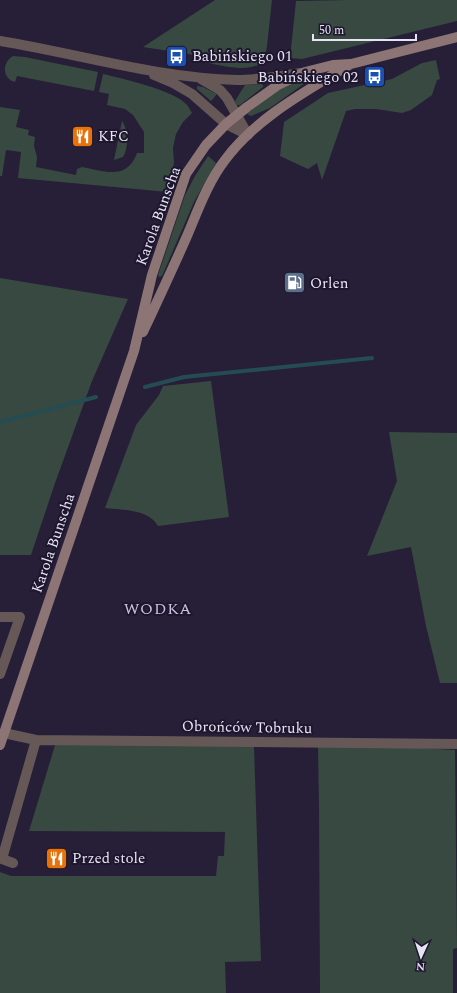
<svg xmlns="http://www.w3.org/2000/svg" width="457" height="993" viewBox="0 0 457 993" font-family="Spectral,serif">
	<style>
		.green { fill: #374940 }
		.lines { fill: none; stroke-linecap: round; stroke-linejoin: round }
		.stream { stroke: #254c52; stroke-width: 4 }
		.minor { stroke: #675858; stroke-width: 10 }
		.tertiary { stroke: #675858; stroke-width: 10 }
		.secondary { stroke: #8d7475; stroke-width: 10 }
		.labels { text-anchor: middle; stroke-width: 4; stroke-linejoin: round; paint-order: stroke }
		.poi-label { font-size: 15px; fill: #e7e3f4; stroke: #1d162d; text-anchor: start }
		.street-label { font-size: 15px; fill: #e7e3f4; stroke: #1d162d }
		.neighbourhood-label { font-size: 16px; letter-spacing: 1px; fill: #c9c0e1; stroke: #1d162d }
	</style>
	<rect width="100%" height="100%" fill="#271f38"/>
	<!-- green -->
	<path class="green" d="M 215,0 L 272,0 L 267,46 L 264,62 C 246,73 224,66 204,62 L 201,56 L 143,47 Z
		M 348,0 L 457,0 L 457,21 L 302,59 L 290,58 L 296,1 Z
		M 13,56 L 25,57 L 98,72 L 94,91 L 17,76 L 15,82 C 2,79 2,62 13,56 Z
		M 436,60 L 440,79 L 437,80 L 432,95 L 411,110 L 402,113 L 376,109 L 355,109 L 346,111 L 322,180 L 317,163 L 308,169 L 280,156 L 284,122 L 328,93 L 392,79 L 422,63 Z
		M 103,74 C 121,78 176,91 187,105 C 189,107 190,110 192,113 L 183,122 L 176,134 L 173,148 L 174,162 L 168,192 L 18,178 L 21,152 L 6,150 L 2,176 L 0,176 L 0,107 L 20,110 L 16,127 L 29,130 L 28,135 L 35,137 L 34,146 L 37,157 L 36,167 L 76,175 L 77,169 L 82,167 C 104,171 127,181 137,153 L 144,153 L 144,132 L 133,115 L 125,109 L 107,105 L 109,94 L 99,92 Z
		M 302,78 L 305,83 L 270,108 L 251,116 L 247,114 L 248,112 L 273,93 Z
		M 261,84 L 263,85 L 263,87 L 240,105 L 237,105 L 235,101 L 245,85 Z
		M 197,86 L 203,87 L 217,94 L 211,101 L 197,89 Z
		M 122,121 C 128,129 129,148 123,157 L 114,160 Z
		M 208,156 L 216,163 L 194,202 L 162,276 L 159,277 L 158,275 L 185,195 L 195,176 Z
		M 0,278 L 128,299 L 92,381 L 54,486 L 31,555 L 0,555 Z
		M 211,381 L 229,517 L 158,526 C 149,509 122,510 105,508 L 136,425 L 159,395 L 163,386 Z
		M 389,432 L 457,433 L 457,683 L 440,683 L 426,626 L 411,547 L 367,556 L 397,481 Z
		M 56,742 L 254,746 L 261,961 L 225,962 L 226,993 L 0,993 L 0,872 L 11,876 L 216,876 L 218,856 L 224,856 L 225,832 L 29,831 Z
		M 387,746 L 455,750 L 457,948 L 453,949 L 453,993 L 320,993 L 319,806 L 318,747 Z"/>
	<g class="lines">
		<!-- stream -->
		<path class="stream" d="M 145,387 L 184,377 L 372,358
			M 0,422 L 96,397"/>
		<!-- minor -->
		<path class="minor" d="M 0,617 L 20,617 L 0,674
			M 4,733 L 36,740 L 457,744
			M 13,863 L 2,859 L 36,740"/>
		<!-- tertiary -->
		<path class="tertiary" d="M 0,41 C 79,54 157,78 237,80 C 258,80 280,76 301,73
			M 154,75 L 173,83 L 192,94 L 226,124 L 248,135
			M 201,79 L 220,90 L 227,98 L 248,135"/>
		<!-- secondary -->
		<path class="secondary" d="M 143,332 C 158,300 173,268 187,236 C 198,210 208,182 225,160 C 256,118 305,92 349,65
			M 0,745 L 134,351 L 152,275 L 186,174 L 206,145 L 226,124 L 247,107 L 278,85 L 305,72 L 333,65 L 351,64 L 457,37"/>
	</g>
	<!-- icons -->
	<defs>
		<symbol id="bus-square" viewBox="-11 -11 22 22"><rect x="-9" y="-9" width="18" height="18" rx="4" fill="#1a4fb4" stroke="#1d162d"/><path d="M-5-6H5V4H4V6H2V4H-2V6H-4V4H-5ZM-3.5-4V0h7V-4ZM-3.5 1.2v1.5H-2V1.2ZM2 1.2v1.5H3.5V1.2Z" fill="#fff"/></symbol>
		<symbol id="restaurant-square" viewBox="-11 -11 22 22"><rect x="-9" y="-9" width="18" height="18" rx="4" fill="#e8710a" stroke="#1d162d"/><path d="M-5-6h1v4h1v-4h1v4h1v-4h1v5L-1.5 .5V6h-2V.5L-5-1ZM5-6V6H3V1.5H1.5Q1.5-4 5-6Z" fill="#fff"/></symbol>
		<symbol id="fuel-square" viewBox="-11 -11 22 22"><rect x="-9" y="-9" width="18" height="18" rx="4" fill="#5c6f8a" stroke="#1d162d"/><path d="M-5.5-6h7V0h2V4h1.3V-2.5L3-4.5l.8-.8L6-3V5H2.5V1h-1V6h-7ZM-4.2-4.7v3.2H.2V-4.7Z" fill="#fff"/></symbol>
	</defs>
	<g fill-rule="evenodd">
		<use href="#bus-square" x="164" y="44" width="25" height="25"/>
		<use href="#bus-square" x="362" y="64" width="25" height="25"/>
		<use href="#restaurant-square" x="70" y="124" width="25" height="25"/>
		<use href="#fuel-square" x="282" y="270" width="25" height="25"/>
		<use href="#restaurant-square" x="44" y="846" width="25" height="25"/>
	</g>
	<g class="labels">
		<!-- poi labels -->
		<g class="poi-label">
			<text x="192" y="61">Babińskiego 01</text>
			<text x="358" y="82" text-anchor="end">Babińskiego 02</text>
			<text x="98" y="141">KFC</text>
			<text x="310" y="288">Orlen</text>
			<text x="72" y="863">Przed stole</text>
		</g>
		<!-- street labels -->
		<g class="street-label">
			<text transform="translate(158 216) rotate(-70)" y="5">Karola Bunscha</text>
			<text transform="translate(53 543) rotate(-71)" y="5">Karola Bunscha</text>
			<text transform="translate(247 727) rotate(1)" y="5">Obrońców Tobruku</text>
		</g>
		<!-- neighbourhood labels -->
		<g class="neighbourhood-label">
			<text x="158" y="614">WODKA</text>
		</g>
	</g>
	<!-- north arrow -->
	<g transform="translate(421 957) rotate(183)" stroke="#1d162d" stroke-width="3" paint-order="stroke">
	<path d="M0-3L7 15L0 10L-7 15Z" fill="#e7e3f4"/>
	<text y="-6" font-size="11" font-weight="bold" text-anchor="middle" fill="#e7e3f4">N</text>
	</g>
	<!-- scale -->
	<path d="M313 34v6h103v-6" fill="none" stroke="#e7e3f4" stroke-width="2"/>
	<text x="319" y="34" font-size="12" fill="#e7e3f4" stroke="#1d162d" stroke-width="3" paint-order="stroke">50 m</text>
</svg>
